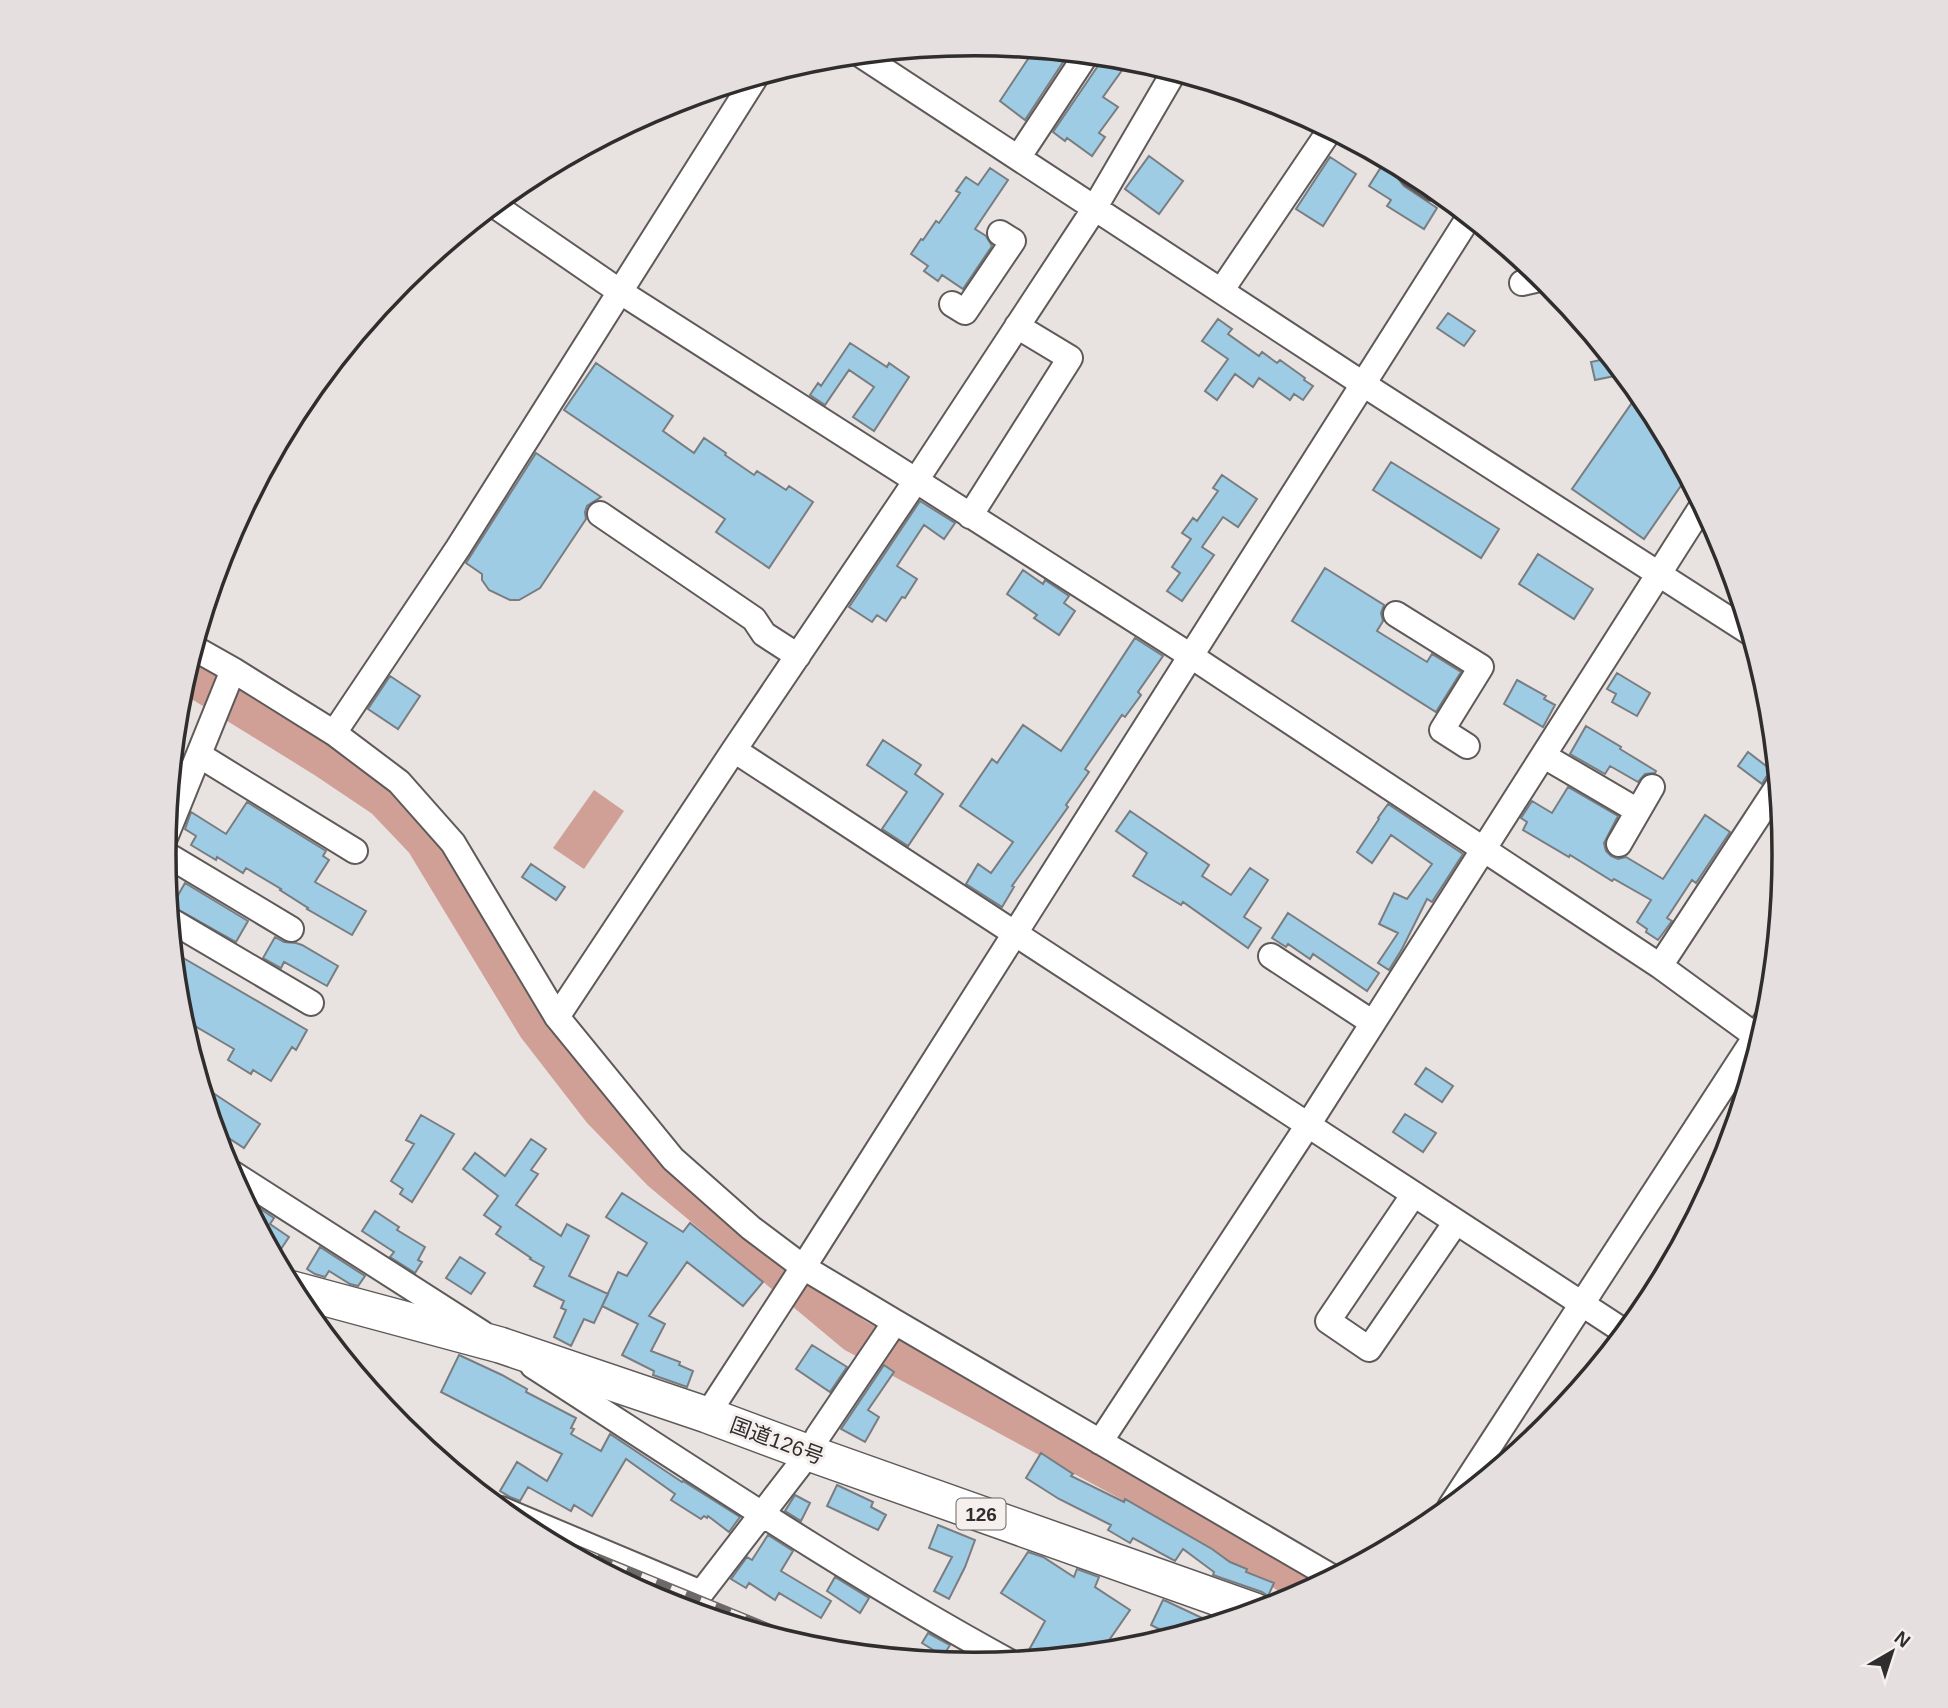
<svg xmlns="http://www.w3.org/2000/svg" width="1948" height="1708" viewBox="0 0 1948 1708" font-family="Helvetica,'Noto Sans JP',sans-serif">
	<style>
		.water { fill: #d0a096 }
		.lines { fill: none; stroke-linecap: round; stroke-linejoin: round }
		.river { stroke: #d0a096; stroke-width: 35 }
		.building { fill: #9ecce5; stroke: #797d80; stroke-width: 2 }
		.minor-casing { stroke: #5f5a59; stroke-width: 28 }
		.highway-casing { stroke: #5f5a59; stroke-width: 38 }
		.minor { stroke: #fff; stroke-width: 24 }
		.highway { stroke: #fff; stroke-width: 35 }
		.rail-casing { stroke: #6c6968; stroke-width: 8 }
		.rail { stroke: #f5efee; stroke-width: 5; stroke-dasharray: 16; stroke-linecap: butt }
		.labels { text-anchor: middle; stroke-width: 6; stroke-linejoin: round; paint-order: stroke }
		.shield { fill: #f5efee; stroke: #6a6767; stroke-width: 2 }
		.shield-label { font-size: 19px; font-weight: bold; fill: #2f2d2d }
		.street-label { font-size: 21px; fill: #2f2d2d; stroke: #f5efee }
		.rim { fill: none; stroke: #2f2d2d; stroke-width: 3.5 }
	</style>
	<rect width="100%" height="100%" fill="#e8e2e1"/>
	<!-- water -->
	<path class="water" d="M 594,790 L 624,811 L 584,869 L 553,848 Z"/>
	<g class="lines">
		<!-- river -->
		<path class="river" d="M 186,675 L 322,759 L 383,800 L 423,842 L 535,1027 L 600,1111 L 660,1173 L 854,1335 L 1191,1517 L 1309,1589"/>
	</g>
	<!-- building -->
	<path class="building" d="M 1034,50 L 1069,53 L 1025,120 L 1000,101 Z
		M 1104,57 L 1130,59 L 1103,97 L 1118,107 L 1099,133 L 1105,137 L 1092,156 L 1067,138 L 1065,141 L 1053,132 Z
		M 1149,156 L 1183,181 L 1159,214 L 1125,189 Z
		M 1330,157 L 1356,174 L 1323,226 L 1296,209 Z
		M 1383,164 L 1397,173 L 1396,176 L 1404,186 L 1437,208 L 1424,229 L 1387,206 L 1391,200 L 1369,186 Z
		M 990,168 L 1008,180 L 975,229 L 986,236 L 992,246 L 963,289 L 942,275 L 938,281 L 924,271 L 928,266 L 911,254 L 921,239 L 923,240 L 936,221 L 939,223 L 960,193 L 956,191 L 966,177 L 978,185 Z
		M 1448,313 L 1475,331 L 1464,346 L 1437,328 Z
		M 1218,319 L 1232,329 L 1228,334 L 1259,356 L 1262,352 L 1277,363 L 1280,360 L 1305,378 L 1304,380 L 1313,386 L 1303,400 L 1294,394 L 1290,400 L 1259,378 L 1253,387 L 1235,374 L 1217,400 L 1205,391 L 1228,359 L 1202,341 Z
		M 850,343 L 887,367 L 889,363 L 909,377 L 874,431 L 853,417 L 874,387 L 849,370 L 825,405 L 810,395 L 818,383 L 821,386 Z
		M 1610,358 L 1624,374 L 1595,380 L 1591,362 Z
		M 596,363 L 673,416 L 663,431 L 694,453 L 704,438 L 726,453 L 725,455 L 754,475 L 757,471 L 786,490 L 789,486 L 813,502 L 769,568 L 716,532 L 725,519 L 564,410 Z
		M 1636,397 L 1648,405 L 1687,477 L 1644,539 L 1572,489 Z
		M 536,453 L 601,497 L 587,506 L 585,512 L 586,519 L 540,588 L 519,600 L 510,600 L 489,590 L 482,580 L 482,574 L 466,563 Z
		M 1391,462 L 1499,529 L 1481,558 L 1373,490 Z
		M 1222,475 L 1257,499 L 1238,527 L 1223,517 L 1202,547 L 1214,555 L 1182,601 L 1167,591 L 1180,573 L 1172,567 L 1191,539 L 1182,533 L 1193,518 L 1197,521 L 1218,491 L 1213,488 Z
		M 920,501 L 955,523 L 944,539 L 924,525 L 897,566 L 917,579 L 905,598 L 902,597 L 886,621 L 877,615 L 872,622 L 849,607 Z
		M 1538,554 L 1593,589 L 1574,619 L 1519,584 Z
		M 1325,568 L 1384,605 L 1381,613 L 1383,621 L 1377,631 L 1427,662 L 1432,654 L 1461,672 L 1436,712 L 1292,621 Z
		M 1023,570 L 1043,584 L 1045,580 L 1069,596 L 1064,603 L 1075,611 L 1059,635 L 1034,618 L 1037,615 L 1007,594 Z
		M 1135,638 L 1163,656 L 1138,692 L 1141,695 L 1125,717 L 1122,715 L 1085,769 L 1089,772 L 1066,805 L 1068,807 L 1012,886 L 1014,887 L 1002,907 L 966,884 L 978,864 L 991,873 L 1013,842 L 960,806 L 992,759 L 997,763 L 1023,725 L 1061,751 Z
		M 1617,673 L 1650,693 L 1637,716 L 1612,702 L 1616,694 L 1607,689 Z
		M 390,676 L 420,696 L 398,729 L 368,709 Z
		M 1517,680 L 1546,696 L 1544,699 L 1555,705 L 1543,727 L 1504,704 Z
		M 1586,726 L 1621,747 L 1620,749 L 1656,771 L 1655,773 L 1645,774 L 1638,782 L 1610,766 L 1605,774 L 1570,754 Z
		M 883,740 L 921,765 L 915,774 L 943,794 L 908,846 L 882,829 L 907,792 L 867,765 Z
		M 1748,752 L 1774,772 L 1766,777 L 1762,784 L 1738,766 Z
		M 1568,787 L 1618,816 L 1604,843 L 1606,851 L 1611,856 L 1618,859 L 1626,857 L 1663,879 L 1705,815 L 1730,832 L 1696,883 L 1692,880 L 1667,918 L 1672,921 L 1658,940 L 1646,932 L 1647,929 L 1637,922 L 1651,900 L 1614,879 L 1612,881 L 1570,855 L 1569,857 L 1523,830 L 1527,822 L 1521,818 L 1532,801 L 1552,813 Z
		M 247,802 L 326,851 L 323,856 L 329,860 L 315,882 L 366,911 L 352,935 L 307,909 L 308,908 L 280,890 L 281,889 L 246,868 L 243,873 L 217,857 L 216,860 L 191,845 L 196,836 L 185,829 L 191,812 L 226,834 Z
		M 1388,804 L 1463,854 L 1432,902 L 1427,899 L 1402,949 L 1389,970 L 1378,963 L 1398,933 L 1379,924 L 1394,893 L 1407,899 L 1432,864 L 1391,835 L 1372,863 L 1357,852 L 1379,819 L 1378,818 Z
		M 1130,811 L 1209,865 L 1202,876 L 1231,895 L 1250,868 L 1268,880 L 1244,917 L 1261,928 L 1248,948 L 1183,902 L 1181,905 L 1133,876 L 1147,853 L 1116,831 Z
		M 531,864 L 565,887 L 556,900 L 522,877 Z
		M 185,883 L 248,921 L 236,942 L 172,906 Z
		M 1288,913 L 1379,973 L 1367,991 L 1313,954 L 1310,959 L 1288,944 L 1286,947 L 1272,938 Z
		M 275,937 L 284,942 L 296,943 L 302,945 L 338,966 L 327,986 L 284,962 L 281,968 L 263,958 Z
		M 173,952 L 307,1030 L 296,1050 L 292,1047 L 271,1081 L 253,1070 L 251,1074 L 228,1060 L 234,1049 L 193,1025 L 187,1038 L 179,1012 L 178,1000 L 186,987 L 176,980 Z
		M 1426,1068 L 1453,1086 L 1442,1102 L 1415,1084 Z
		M 201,1085 L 260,1124 L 244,1148 L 215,1129 Z
		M 1405,1114 L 1436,1133 L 1423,1152 L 1393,1132 Z
		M 421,1115 L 454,1134 L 412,1202 L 400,1194 L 403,1189 L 391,1181 L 414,1144 L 406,1140 Z
		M 531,1139 L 546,1149 L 531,1170 L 538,1174 L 516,1205 L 561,1236 L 567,1224 L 589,1236 L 569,1276 L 608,1294 L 594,1323 L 584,1319 L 571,1346 L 554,1337 L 566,1310 L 561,1308 L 564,1301 L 534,1286 L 544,1267 L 530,1259 L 531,1258 L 496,1234 L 501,1227 L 484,1215 L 498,1196 L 463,1169 L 475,1153 L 505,1176 Z
		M 622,1193 L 683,1232 L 690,1223 L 763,1282 L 743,1306 L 687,1262 L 649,1316 L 665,1324 L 651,1351 L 680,1362 L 679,1365 L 693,1371 L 687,1387 L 653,1375 L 654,1371 L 622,1355 L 638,1324 L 602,1306 L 618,1272 L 627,1276 L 647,1243 L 606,1217 Z
		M 244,1198 L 274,1218 L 270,1224 L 289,1237 L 279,1252 L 268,1245 Z
		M 375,1211 L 399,1227 L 397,1230 L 425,1247 L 418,1260 L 422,1262 L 415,1273 L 390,1257 L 394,1252 L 362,1231 Z
		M 320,1247 L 365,1276 L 358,1286 L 350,1284 L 329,1271 L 325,1277 L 315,1274 L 307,1269 Z
		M 460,1257 L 485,1273 L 471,1294 L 446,1278 Z
		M 812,1345 L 847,1367 L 830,1392 L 796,1369 Z
		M 459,1355 L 502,1375 L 527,1389 L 526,1392 L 576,1418 L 571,1428 L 574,1429 L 571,1434 L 601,1451 L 610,1434 L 682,1482 L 683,1481 L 740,1517 L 729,1532 L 708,1516 L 707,1518 L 704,1516 L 701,1519 L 671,1500 L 675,1494 L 626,1459 L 592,1516 L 574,1505 L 571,1511 L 528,1487 L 520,1501 L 510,1497 L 500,1491 L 517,1462 L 547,1481 L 562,1454 L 441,1392 Z
		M 884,1365 L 894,1372 L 868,1410 L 879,1417 L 865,1442 L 841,1429 Z
		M 1041,1453 L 1073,1474 L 1071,1476 L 1124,1502 L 1125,1499 L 1212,1549 L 1230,1562 L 1247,1569 L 1246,1572 L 1274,1583 L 1268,1596 L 1262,1592 L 1213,1575 L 1214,1572 L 1183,1549 L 1175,1561 L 1133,1538 L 1130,1543 L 1108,1530 L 1111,1525 L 1059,1499 L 1026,1478 Z
		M 837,1485 L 873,1502 L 871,1507 L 886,1515 L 878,1530 L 827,1506 Z
		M 795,1495 L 810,1503 L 801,1521 L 785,1511 Z
		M 938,1525 L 975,1540 L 965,1567 L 949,1599 L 934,1591 L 952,1557 L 929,1548 Z
		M 768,1535 L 793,1551 L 781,1571 L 831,1601 L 821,1618 L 779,1593 L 775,1600 L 749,1583 L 746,1588 L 731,1579 L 747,1557 L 752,1560 Z
		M 1028,1552 L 1043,1557 L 1074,1577 L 1077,1569 L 1099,1577 L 1095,1587 L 1130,1610 L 1110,1639 L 1129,1649 L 1042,1658 L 1029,1650 L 1045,1621 L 1001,1593 Z
		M 835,1577 L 869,1598 L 860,1613 L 827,1591 Z
		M 1163,1600 L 1166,1601 L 1215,1624 L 1161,1640 L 1165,1632 L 1151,1625 Z
		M 928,1633 L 950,1645 L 943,1656 L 922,1643 Z"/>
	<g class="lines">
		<defs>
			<path id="minor" d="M 861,55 L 1363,384 L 1749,632
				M 1018,158 L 1086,55
				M 1412,174 L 1433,188
				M 494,205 L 619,291 L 1191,656 L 1660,966 L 1760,1039
				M 1522,283 L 1544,278
				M 1221,291 L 1330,130
				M 952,304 L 965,312 L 1013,241 L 1000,233
				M 600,514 L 754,619 L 764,634 L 798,656
				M 970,516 L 1070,358 L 1017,326
				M 1396,614 L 1481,667 L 1442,730 L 1467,746
				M 194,648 L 233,670 L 334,733 L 399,782 L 453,843 L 557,1017 L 673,1159 L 751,1228 L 803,1267 L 895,1322 L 1332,1577
				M 334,733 L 458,548 L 755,78
				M 734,750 L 1625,1332
				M 199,755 L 355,851
				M 1544,756 L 1638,811
				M 165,838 L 233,670
				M 1619,844 L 1652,787
				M 164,853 L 291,929
				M 170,920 L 311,1003
				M 1271,956 L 1373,1023
				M 1660,966 L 1778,786
				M 557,1017 L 734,750 L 915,482 L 1091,214 L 1174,72
				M 229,1171 L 482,1333
				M 1414,1194 L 1328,1321 L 1369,1349 L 1456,1222
				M 533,1366 C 690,1467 845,1572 1008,1661
				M 707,1415 L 813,1252 L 1469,217
				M 1100,1442 L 1308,1125 L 1702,506
				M 1450,1507 L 1767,1019
				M 501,1509 L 701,1593
				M 688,1610 L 809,1453 L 818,1436 L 895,1322"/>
			<path id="highway" d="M 292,1289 L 500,1345 L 707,1415 L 809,1453 L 1255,1611"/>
		</defs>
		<!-- minor casing -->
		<use href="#minor" class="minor-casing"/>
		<!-- highway casing -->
		<use href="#highway" class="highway-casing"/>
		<!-- minor -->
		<use href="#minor" class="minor"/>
		<!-- highway -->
		<use href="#highway" class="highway"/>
		<defs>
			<path id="rail" d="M 523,1527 L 822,1649"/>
		</defs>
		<!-- rail casing -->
		<use href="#rail" class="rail-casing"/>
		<!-- rail -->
		<use href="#rail" class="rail"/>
	</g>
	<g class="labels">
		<!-- shield labels -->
		<rect class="shield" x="956.5" y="1498.5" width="49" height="31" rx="5"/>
		<g class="shield-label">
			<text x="981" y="1521">126</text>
		</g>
		<!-- street labels -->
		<g class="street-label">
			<text transform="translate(777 1441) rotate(20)" y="7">国道126号</text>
		</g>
	</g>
	<!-- crop -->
	<path d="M0 0H1948V1708H0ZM176 854a798 798 0 1 1 1596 0a798 798 0 1 1-1596 0Z" fill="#e5dfdf" fill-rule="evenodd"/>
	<path class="rim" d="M176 854a798 798 0 1 1 1596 0a798 798 0 1 1-1596 0Z"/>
	<!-- north arrow -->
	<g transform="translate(1892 1652) rotate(39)" stroke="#f5efee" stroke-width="5" paint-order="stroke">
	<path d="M0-5L12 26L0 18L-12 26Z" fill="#2f2d2d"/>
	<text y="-10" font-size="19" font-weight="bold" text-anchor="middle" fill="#2f2d2d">N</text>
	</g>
</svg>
